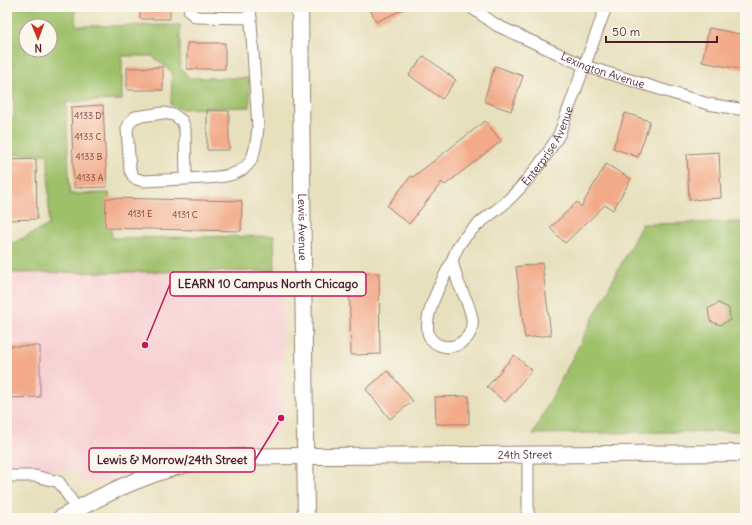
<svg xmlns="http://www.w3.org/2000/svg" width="752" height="525" viewBox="0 0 752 525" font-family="Delius,sans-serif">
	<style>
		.built { fill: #f7cfd2 }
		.green { fill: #9dc069; stroke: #74704a; fill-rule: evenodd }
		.building { fill: #f3aa89 }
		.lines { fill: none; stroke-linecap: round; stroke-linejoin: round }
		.street-casing { stroke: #988074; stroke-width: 13 }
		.secondary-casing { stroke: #988074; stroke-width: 18 }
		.street { stroke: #fff; stroke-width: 11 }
		.secondary { stroke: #fff; stroke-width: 16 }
		.labels { text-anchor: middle; stroke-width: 3; stroke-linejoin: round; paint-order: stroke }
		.number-label { font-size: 9px; fill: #744242 }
		.street-label { font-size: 11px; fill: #4a1f2b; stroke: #fbf7ec }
		.leader { fill: none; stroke: #c2185b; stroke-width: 1.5 }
		.callout-dot { fill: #c2185b; stroke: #fbf7ec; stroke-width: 1.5 }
		.callout { fill: #fbf7ec; stroke: #c2185b; stroke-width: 1.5 }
		.callout-label { font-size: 12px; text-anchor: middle; font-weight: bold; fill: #4a1f2b }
	</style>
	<rect width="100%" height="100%" fill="#fbf7ec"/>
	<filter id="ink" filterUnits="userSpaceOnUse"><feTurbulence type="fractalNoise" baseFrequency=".025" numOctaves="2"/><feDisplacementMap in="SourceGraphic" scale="8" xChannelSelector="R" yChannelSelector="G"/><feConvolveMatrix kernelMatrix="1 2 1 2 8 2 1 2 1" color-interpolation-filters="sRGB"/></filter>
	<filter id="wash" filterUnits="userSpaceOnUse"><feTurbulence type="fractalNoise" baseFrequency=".012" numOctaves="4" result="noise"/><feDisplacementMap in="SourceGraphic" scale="16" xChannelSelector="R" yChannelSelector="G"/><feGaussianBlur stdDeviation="0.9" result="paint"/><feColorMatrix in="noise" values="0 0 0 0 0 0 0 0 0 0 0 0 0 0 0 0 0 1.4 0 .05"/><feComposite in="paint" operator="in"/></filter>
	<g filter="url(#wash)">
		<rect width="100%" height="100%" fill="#e7e0bd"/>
		<!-- built -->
		<path class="built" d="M 282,271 L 285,417 L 278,433 L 273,437 L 264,443 L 255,445 L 200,449 L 166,457 L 136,467 L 99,484 L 94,484 L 81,480 L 75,470 L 7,470 L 7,273 Z"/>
		<!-- green -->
		<path class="green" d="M 7,7 L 75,7 L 76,26 L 180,25 L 180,67 L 189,78 L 249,78 L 250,107 L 181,109 L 171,105 L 172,72 L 152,56 L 122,56 L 122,100 L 66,102 L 70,194 L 109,193 L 112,238 L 274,236 L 275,271 L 7,273 L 7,246 L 49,225 L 48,154 L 7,155 L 7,119 L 14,117 L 13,61 L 7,61 ZM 26,26 L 50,26 L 50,50 L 26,50 Z
			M 745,222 L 745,431 L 533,434 L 642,224 Z"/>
		<g id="blocks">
			<!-- building -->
			<path class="building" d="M 140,7 L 170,7 L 170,19 L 140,19 Z
				M 369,7 L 408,7 L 376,22 Z
				M 709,28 L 745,35 L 745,70 L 702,62 Z
				M 187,43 L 225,43 L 225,69 L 187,69 Z
				M 424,56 L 456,80 L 442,99 L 409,75 Z
				M 495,66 L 523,76 L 511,111 L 485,102 L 485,97 Z
				M 163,67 L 163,90 L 127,90 L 127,68 Z
				M 103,105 L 107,187 L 74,188 L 71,107 Z
				M 207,110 L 229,111 L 229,150 L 207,150 Z
				M 625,113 L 650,121 L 638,157 L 613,148 Z
				M 485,121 L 501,141 L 445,185 L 442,182 L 409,224 L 387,206 L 411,176 L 413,177 Z
				M 719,152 L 721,198 L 689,200 L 687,154 Z
				M 36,159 L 37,219 L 7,220 L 7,160 Z
				M 606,164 L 631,179 L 613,210 L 605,205 L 565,243 L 550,228 L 577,202 L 581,207 Z
				M 106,198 L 242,201 L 241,231 L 105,228 Z
				M 542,263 L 551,335 L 525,338 L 516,267 Z
				M 379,273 L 380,354 L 351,355 L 349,274 Z
				M 718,303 L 729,308 L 730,320 L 720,325 L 710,321 L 708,309 Z
				M 7,346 L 40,346 L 40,397 L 7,398 Z
				M 514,355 L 532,370 L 505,402 L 487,387 Z
				M 388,371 L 413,401 L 390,419 L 366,389 Z
				M 469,396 L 469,424 L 436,424 L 435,397 Z"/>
		</g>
	</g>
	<g filter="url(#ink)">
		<use href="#blocks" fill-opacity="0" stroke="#988074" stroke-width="1"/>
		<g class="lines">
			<defs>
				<g id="street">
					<path d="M 189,7 L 190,12 L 196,17 L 251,18"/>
					<path id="s1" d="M 471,7 L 496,25 L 585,66 L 708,104 L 745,110"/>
					<path d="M 186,179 L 143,181 L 134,178 L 130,170 L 127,129 L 130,122 L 135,117 L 163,113 L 174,115 L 182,121 L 185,129 L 186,179 C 207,177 242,181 252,158 C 256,149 257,137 258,127 L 250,7"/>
					<path id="s2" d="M 452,261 C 454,268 456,275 458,282 C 466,301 485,329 459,344 C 453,347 446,348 439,345 C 434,343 429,338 428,332 C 424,312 443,279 452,261 C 454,256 456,250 459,245 C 470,228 489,216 504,204 C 526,184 544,160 559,135 L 606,7"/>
					<path d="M 528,455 L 528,518"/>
					<path d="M 7,476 L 35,476 L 59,482 L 77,509 L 79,518"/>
				</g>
				<g id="secondary">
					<path id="s3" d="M 300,7 L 306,518"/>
					<path id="s4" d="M 61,518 C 108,492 159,466 214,459 C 252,455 291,456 329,456 L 745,453"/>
				</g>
			</defs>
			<!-- street casing -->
			<use href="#street" class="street-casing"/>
			<!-- secondary casing -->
			<use href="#secondary" class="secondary-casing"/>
			<!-- street -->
			<use href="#street" class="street"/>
			<!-- secondary -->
			<use href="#secondary" class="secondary"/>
		</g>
	</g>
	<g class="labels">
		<!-- number labels -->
		<g class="number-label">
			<text x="88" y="119">4133 D</text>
			<text x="88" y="140">4133 C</text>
			<text x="89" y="160">4133 B</text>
			<text x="90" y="181">4133 A</text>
			<text x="140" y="217">4131 E</text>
			<text x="185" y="218">4131 C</text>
		</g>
		<!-- street labels -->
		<g class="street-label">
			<text dy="4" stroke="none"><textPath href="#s1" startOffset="147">Lexington Avenue</textPath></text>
			<text dy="4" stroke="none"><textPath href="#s2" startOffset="358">Enterprise Avenue</textPath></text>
			<text dy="4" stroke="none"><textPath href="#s3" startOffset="220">Lewis Avenue</textPath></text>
			<text dy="4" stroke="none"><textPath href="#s4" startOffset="476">24th Street</textPath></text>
		</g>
	</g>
	<!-- callouts -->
	<path class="leader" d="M145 345L170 284M281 418L255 460"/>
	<g class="callout-dot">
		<circle cx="145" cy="345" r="4"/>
		<circle cx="281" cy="418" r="4"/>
	</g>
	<g class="callout">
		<rect x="170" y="272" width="196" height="24" rx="4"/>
		<rect x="89" y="448" width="166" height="24" rx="4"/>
	</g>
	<g class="callout-label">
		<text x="268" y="288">LEARN 10 Campus North Chicago</text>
		<text x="172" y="464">Lewis &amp; Morrow/24th Street</text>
	</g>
	<!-- margin -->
	<rect width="752" height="525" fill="none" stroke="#fbf7ec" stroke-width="24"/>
	<!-- north arrow -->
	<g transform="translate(38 38) rotate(179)"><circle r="19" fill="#fbf7ec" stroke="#b4a19f"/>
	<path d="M0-3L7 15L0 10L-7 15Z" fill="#c8321e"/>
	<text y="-6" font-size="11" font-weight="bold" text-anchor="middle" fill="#4a1f2b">N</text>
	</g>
	<!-- scale -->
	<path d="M606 36v6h111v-6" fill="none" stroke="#4a1f2b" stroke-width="2"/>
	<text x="612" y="36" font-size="12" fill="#4a1f2b" stroke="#fbf7ec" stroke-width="3" paint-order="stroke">50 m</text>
</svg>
